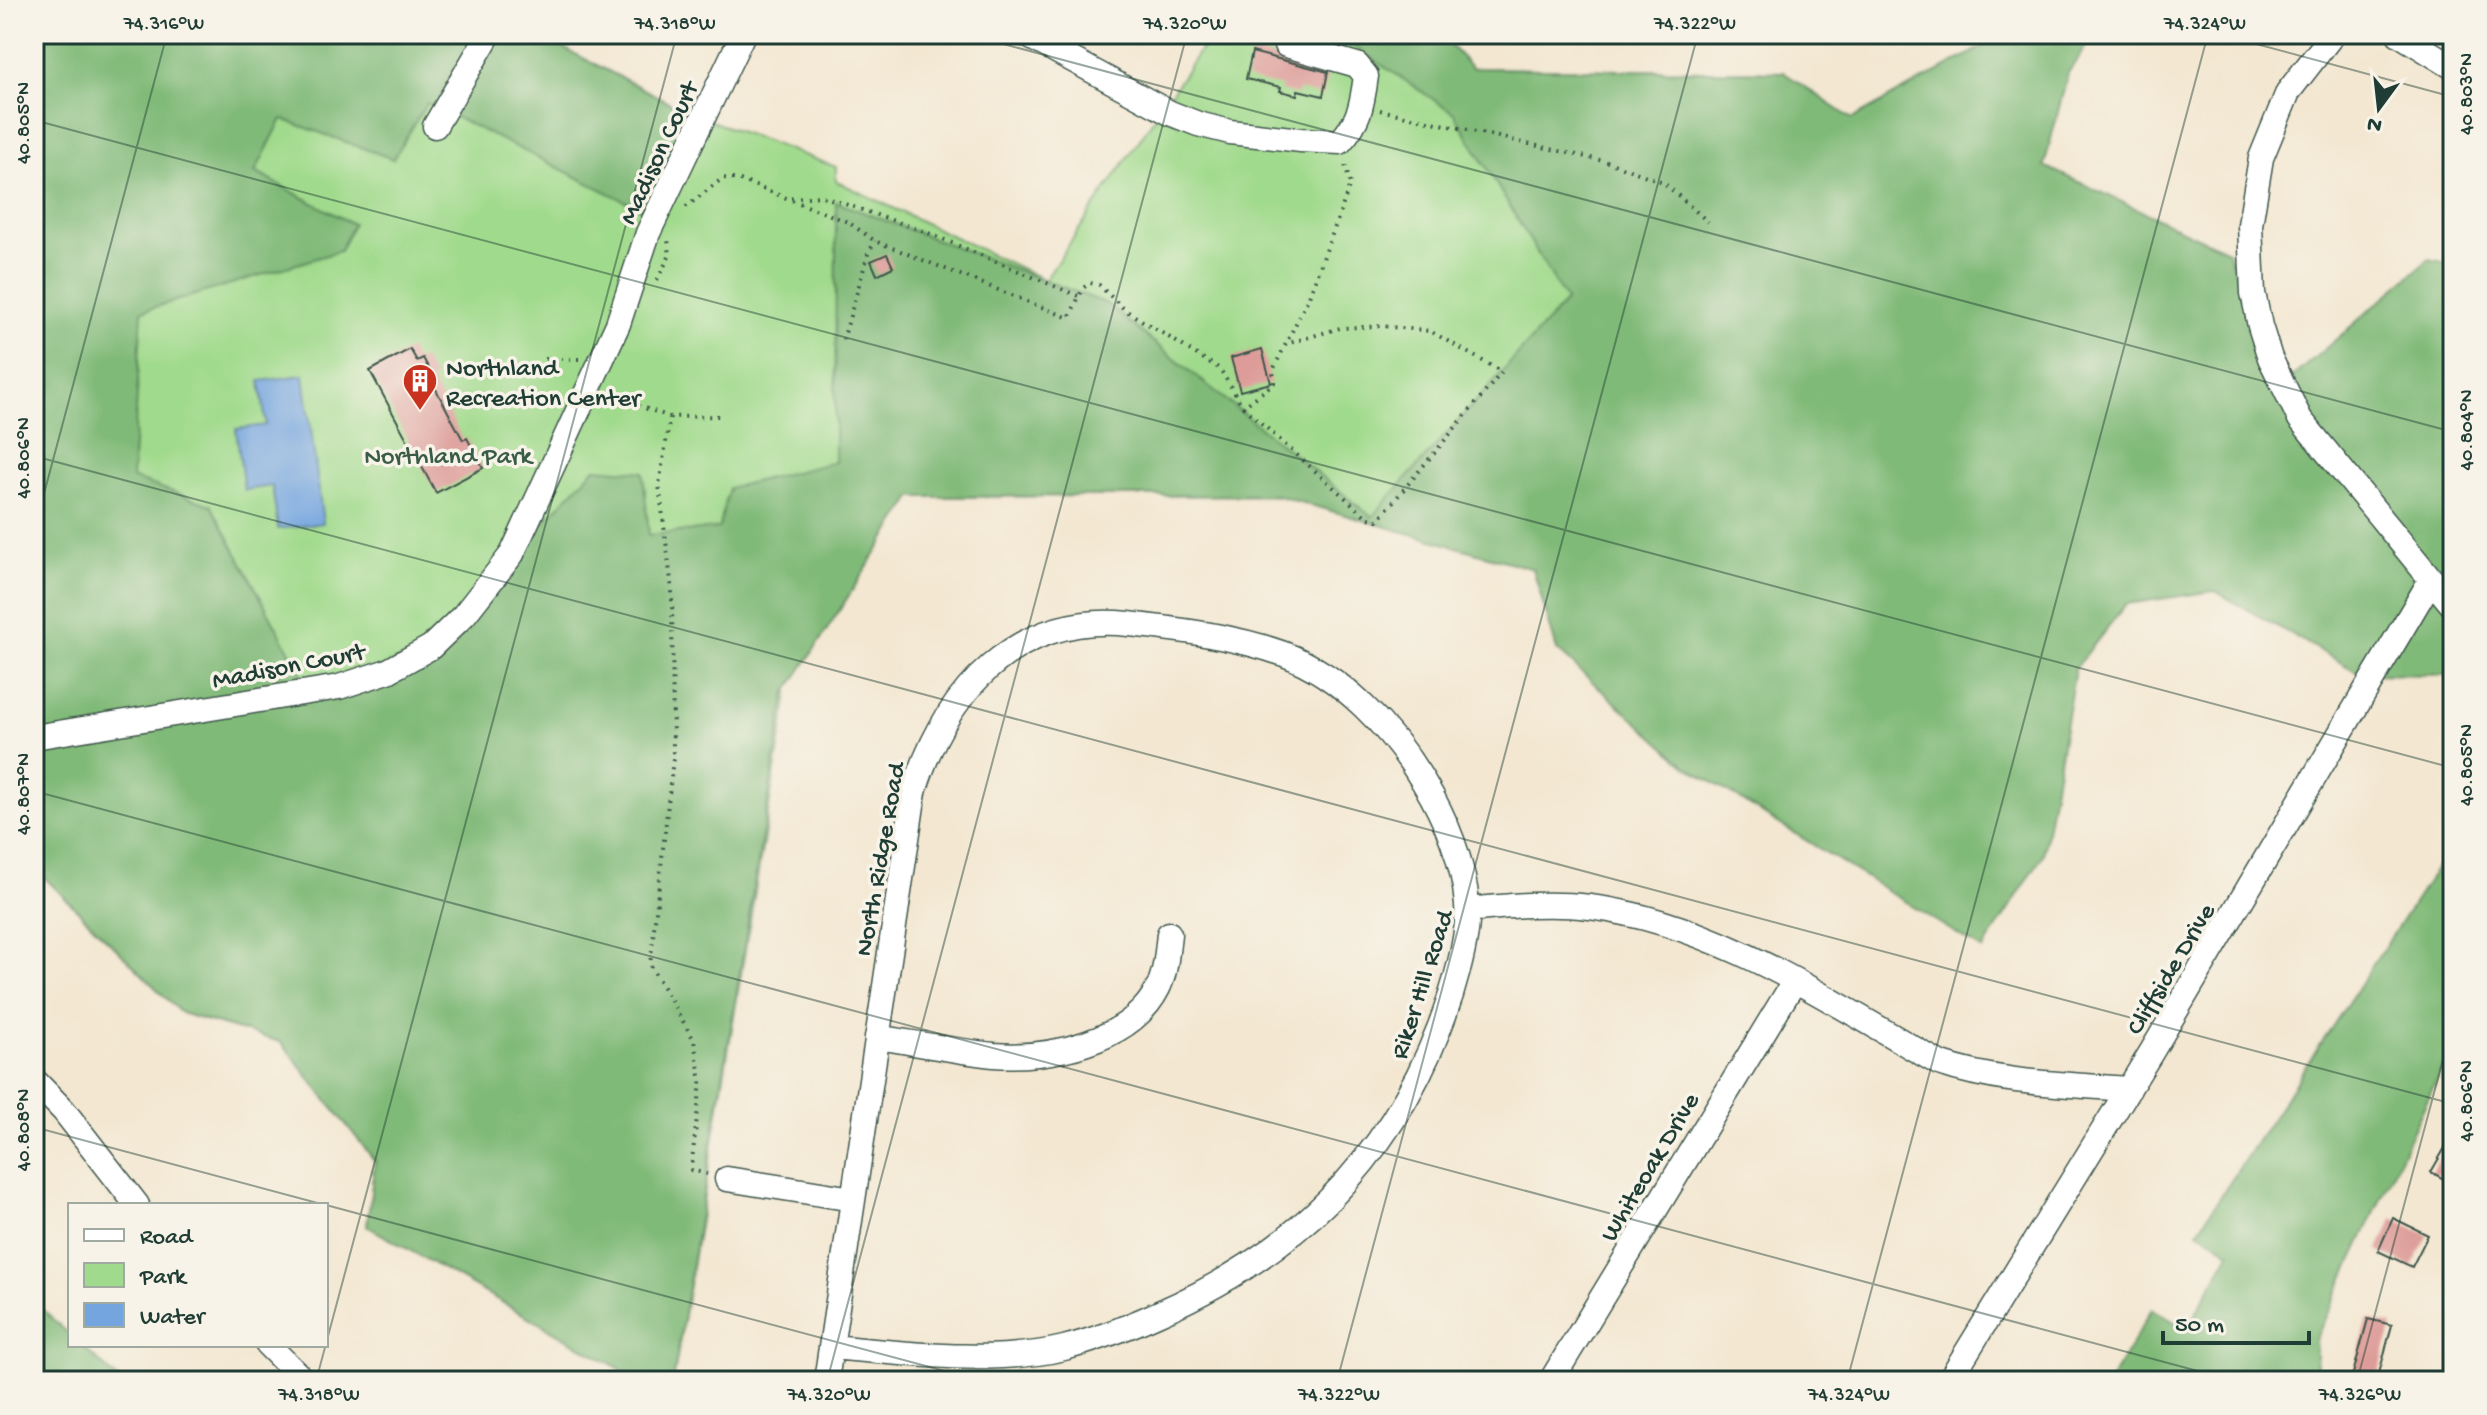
<svg xmlns="http://www.w3.org/2000/svg" width="2487" height="1415" viewBox="0 0 2487 1415" font-family="'Gochi Hand',sans-serif">
	<style>
		.green { fill: #a0da8c; stroke: #608c60; stroke-width: 2 }
		.forest { fill: #80ba78; stroke: #507c56; stroke-width: 2 }
		.water { fill: #74a5df; stroke: #4a718a; stroke-width: 2 }
		.building { fill: #dd9c99 }
		.lines { fill: none; stroke-linecap: round; stroke-linejoin: round }
		.minor-casing { stroke: #3f564c; stroke-width: 27 }
		.path { stroke: #3f564c; stroke-width: 4; stroke-dasharray: 2 6; stroke-linecap: butt }
		.minor { stroke: #fff; stroke-width: 24 }
		.ticks { fill: none; stroke: #1f3d34; stroke-width: 2; stroke-opacity: 0.45 }
		.labels { text-anchor: middle; stroke-width: 7; stroke-linejoin: round; paint-order: stroke }
		.street-label { font-size: 26px; fill: #1f3d34; stroke: #f7f3e8 }
		.poi-label { font-size: 26px; fill: #1f3d34; stroke: #f7f3e8; text-anchor: start }
		.park-label { font-size: 26px; fill: #395c46; stroke: #f7f3e8 }
		.neatline { fill: none; stroke: #1f3d34; stroke-width: 3 }
		.ticks-label { font-size: 20px; text-anchor: middle; fill: #1f3d34 }
	</style>
	<rect width="100%" height="100%" fill="#f7f3e8"/>
	<filter id="ink" filterUnits="userSpaceOnUse"><feTurbulence type="fractalNoise" baseFrequency=".0125" numOctaves="2"/><feDisplacementMap in="SourceGraphic" scale="16" xChannelSelector="R" yChannelSelector="G"/><feConvolveMatrix kernelMatrix="1 2 1 2 8 2 1 2 1" color-interpolation-filters="sRGB"/></filter>
	<filter id="wash" filterUnits="userSpaceOnUse"><feTurbulence type="fractalNoise" baseFrequency=".006" numOctaves="4" result="noise"/><feDisplacementMap in="SourceGraphic" scale="32" xChannelSelector="R" yChannelSelector="G"/><feGaussianBlur stdDeviation="1.8" result="paint"/><feColorMatrix in="noise" values="0 0 0 0 0 0 0 0 0 0 0 0 0 0 0 0 0 1.4 0 .05"/><feComposite in="paint" operator="in"/></filter>
	<g filter="url(#wash)">
		<rect width="100%" height="100%" fill="#f3e7d1"/>
		<!-- green -->
		<path class="green" d="M 34,34 L 536,34 L 692,114 L 836,167 L 836,181 L 1045,280 L 1211,34 L 1315,34 L 1472,68 L 1783,72 L 1402,531 L 1276,495 L 912,497 L 789,688 L 673,1381 L 642,1381 L 367,1226 L 375,1161 L 281,1042 L 191,1016 Z"/>
		<!-- forest -->
		<path class="forest" d="M 34,34 L 536,34 L 692,114 L 647,212 L 427,103 L 393,159 L 282,119 L 255,172 L 353,224 L 340,251 L 142,311 L 132,478 L 211,505 L 314,697 L 422,650 L 595,468 L 643,472 L 649,535 L 719,528 L 729,488 L 835,462 L 836,202 L 1105,303 L 1372,517 L 1566,301 L 1454,113 L 1335,34 L 1439,34 L 1472,68 L 1783,72 L 1852,119 L 2006,34 L 2094,34 L 2068,73 L 2044,166 L 2228,251 L 2275,392 L 2429,259 L 2453,264 L 2453,675 L 2361,674 L 2215,591 L 2126,604 L 2075,669 L 2043,855 L 1983,950 L 1686,766 L 1557,650 L 1533,569 L 1276,495 L 912,497 L 785,695 L 673,1381 L 642,1381 L 367,1226 L 375,1161 L 281,1042 L 181,1013 L 34,867 Z
			M 2453,843 L 2453,1045 L 2315,1340 L 2318,1381 L 2110,1381 L 2152,1309 L 2187,1329 L 2230,1252 L 2198,1231 Z
			M 34,1302 L 70,1335 L 70,1345 L 81,1345 L 120,1381 L 34,1381 Z"/>
		<!-- water -->
		<path class="water" d="M 304,375 L 323,523 L 278,529 L 272,486 L 244,490 L 236,429 L 266,425 L 260,381 Z"/>
		<g id="blocks">
			<!-- building -->
			<path class="building" d="M 1252,52 L 1328,72 L 1323,96 L 1298,90 L 1297,95 L 1280,91 L 1281,87 L 1246,79 Z
				M 887,254 L 893,267 L 877,275 L 871,261 Z
				M 410,349 L 417,361 L 423,358 L 434,378 L 431,380 L 463,440 L 467,438 L 483,468 L 436,493 L 370,371 Z
				M 1262,349 L 1271,383 L 1240,391 L 1231,358 Z
				M 2453,1134 L 2453,1184 L 2431,1172 Z
				M 2393,1218 L 2428,1235 L 2412,1267 L 2378,1251 Z
				M 2368,1319 L 2392,1325 L 2377,1381 L 2351,1381 Z"/>
		</g>
	</g>
	<g filter="url(#ink)">
		<use href="#blocks" fill-opacity="0" stroke="#3f564c" stroke-width="2"/>
		<g class="lines">
			<defs>
				<path id="minor" d="M 1025,34 L 1170,113 L 1198,124 L 1230,132 L 1301,140 L 1340,142 C 1360,120 1362,105 1366,76 L 1357,65 L 1286,45
					M 2333,34 L 2288,92 L 2261,158 L 2250,225 L 2253,293 L 2260,326 L 2270,358 L 2300,419 L 2453,606
					M 2399,34 L 2453,67
					M 435,126 L 489,34
					M 34,737 L 339,687 L 388,671 L 431,647 L 464,615 L 512,554 L 618,324 L 648,233 L 743,34
					M 1468,910 C 1509,906 1549,902 1590,907 C 1718,923 1830,1002 1939,1063 C 2000,1084 2066,1084 2129,1089
					M 877,1037 C 916,1043 955,1051 994,1055 C 1049,1059 1131,1042 1158,988 C 1166,972 1167,951 1169,934
					M 34,1080 L 64,1111 L 137,1205
					M 727,1179 L 853,1199
					M 268,1345 L 304,1381
					M 826,1381 L 914,792 C 944,693 1016,612 1129,624 C 1181,630 1234,636 1284,654 C 1342,676 1392,729 1423,781 C 1445,817 1464,862 1467,905 C 1470,938 1452,995 1440,1026 C 1387,1164 1291,1256 1157,1314 C 1126,1328 1096,1340 1064,1348 C 994,1365 902,1353 831,1347
					M 1551,1381 L 1794,982
					M 1949,1381 L 2152,1051 L 2431,580"/>
			</defs>
			<!-- minor casing -->
			<use href="#minor" class="minor-casing"/>
			<!-- path -->
			<path class="path" d="M 1380,110 L 1608,162 L 1663,182 L 1708,222
				M 791,198 L 822,196 L 926,232 L 1078,296
				M 686,207 L 723,178 L 740,180 L 848,222 L 875,241 L 1069,318 L 1083,288 L 1090,283 L 1099,285 L 1125,310 L 1220,369 L 1243,407 L 1274,383 L 1273,370 L 1308,299 L 1339,216 L 1350,184 L 1344,160
				M 657,280 L 670,255 L 668,240
				M 843,340 L 868,254 L 875,241
				M 545,359 L 579,359
				M 608,395 L 670,417 L 719,416
				M 1243,407 L 1368,518 L 1378,520 L 1502,372 L 1430,331 L 1382,326 L 1340,328 L 1286,344
				M 670,417 L 659,485 L 672,589 L 673,759 L 650,965 L 694,1040 L 701,1082 L 691,1170 L 707,1174"/>
			<!-- minor -->
			<use href="#minor" class="minor"/>
		</g>
	</g>
	<!-- ticks -->
	<path class="ticks" d="M 966,34 L 2453,432M 2219,34 L 2453,97M 34,120 L 2453,768M 34,456 L 2453,1104M 34,531 L 167,34M 34,791 L 2235,1381M 34,1127 L 325,1205M 326,1205 L 982,1381M 316,1381 L 677,34M 827,1381 L 1187,34M 1337,1381 L 1698,34M 1847,1381 L 2208,34M 2357,1381 L 2453,1022"/>
	<!-- icons -->
	<defs>
		<symbol id="building-pin" viewBox="-11 -11 22 30"><path d="M0 17L-7.5 6A9.5 9.5 0 1 1 7.5 6Z" fill="#c8321e" stroke="#f7f3e8"/><path d="M-4-6H4V6H1V3H-1V6H-4ZM-2.5-4.3h1.7v1.8h-1.7ZM.8-4.3h1.7v1.8H.8ZM-2.5-1h1.7V.8h-1.7ZM.8-1h1.7V.8H.8Z" fill="#fff"/></symbol>
	</defs>
	<g fill-rule="evenodd">
		<use href="#building-pin" x="400" y="361" width="40" height="54"/>
	</g>
	<g class="labels">
		<!-- street labels -->
		<g class="street-label">
			<text transform="translate(657 152) rotate(-65)" y="9">Madison Court</text>
			<text transform="translate(288 664) rotate(-11)" y="9">Madison Court</text>
			<text transform="translate(878 859) rotate(-80)" y="9">North Ridge Road</text>
			<text transform="translate(2169 968) rotate(-59)" y="9">Cliffside Drive</text>
			<text transform="translate(1420 984) rotate(-72)" y="9">Riker Hill Road</text>
			<text transform="translate(1648 1166) rotate(-59)" y="9">Whiteoak Drive</text>
		</g>
		<!-- poi labels -->
		<g class="poi-label">
			<text x="446" y="375">Northland<tspan x="446" dy="30">Recreation Center</tspan></text>
		</g>
		<!-- park labels -->
		<g class="park-label">
			<text x="448" y="463">Northland Park</text>
		</g>
	</g>
	<!-- margin -->
	<rect width="2487" height="1415" fill="none" stroke="#f7f3e8" stroke-width="88"/>
	<!-- legend -->
	<rect x="68" y="1203" width="260" height="144" fill="#f7f3e8" stroke="#a1aaa0" stroke-width="2"/>
	<rect x="84" y="1229" width="40" height="12" fill="#ffffff" stroke="#a1aaa0" stroke-width="2"/>
	<text x="140" y="1243" font-size="24" fill="#1f3d34">Road</text>
	<rect x="84" y="1263" width="40" height="24" fill="#a0da8c" stroke="#a1aaa0" stroke-width="2"/>
	<text x="140" y="1283" font-size="24" fill="#1f3d34">Park</text>
	<rect x="84" y="1303" width="40" height="24" fill="#74a5df" stroke="#a1aaa0" stroke-width="2"/>
	<text x="140" y="1323" font-size="24" fill="#1f3d34">Water</text>
	<!-- north arrow -->
	<g transform="translate(2379 108) rotate(195)" stroke="#f7f3e8" stroke-width="6" paint-order="stroke">
	<path d="M0-6L14 30L0 20L-14 30Z" fill="#1f3d34"/>
	<text y="-12" font-size="22" font-weight="bold" text-anchor="middle" fill="#1f3d34">N</text>
	</g>
	<!-- scale -->
	<path d="M2163 1331v12h146v-12" fill="none" stroke="#1f3d34" stroke-width="4"/>
	<text x="2175" y="1331" font-size="24" fill="#1f3d34" stroke="#f7f3e8" stroke-width="6" paint-order="stroke">50 m</text>
	<rect x="44" y="44" width="2399" height="1327" class="neatline"/>
	<g class="ticks-label">
		<text x="164" y="29">74.316°W</text>
		<text x="675" y="29">74.318°W</text>
		<text x="1185" y="29">74.320°W</text>
		<text x="1695" y="29">74.322°W</text>
		<text x="2205" y="29">74.324°W</text>
		<text transform="translate(2465 94) rotate(-90)" y="7">40.803°N</text>
		<text transform="translate(22 123) rotate(-90)" y="7">40.805°N</text>
		<text transform="translate(2465 430) rotate(-90)" y="7">40.804°N</text>
		<text transform="translate(22 458) rotate(-90)" y="7">40.806°N</text>
		<text transform="translate(2465 765) rotate(-90)" y="7">40.805°N</text>
		<text transform="translate(22 794) rotate(-90)" y="7">40.807°N</text>
		<text transform="translate(2465 1101) rotate(-90)" y="7">40.806°N</text>
		<text transform="translate(22 1130) rotate(-90)" y="7">40.808°N</text>
		<text x="319" y="1400">74.318°W</text>
		<text x="829" y="1400">74.320°W</text>
		<text x="1339" y="1400">74.322°W</text>
		<text x="1849" y="1400">74.324°W</text>
		<text x="2360" y="1400">74.326°W</text>
	</g>
</svg>
